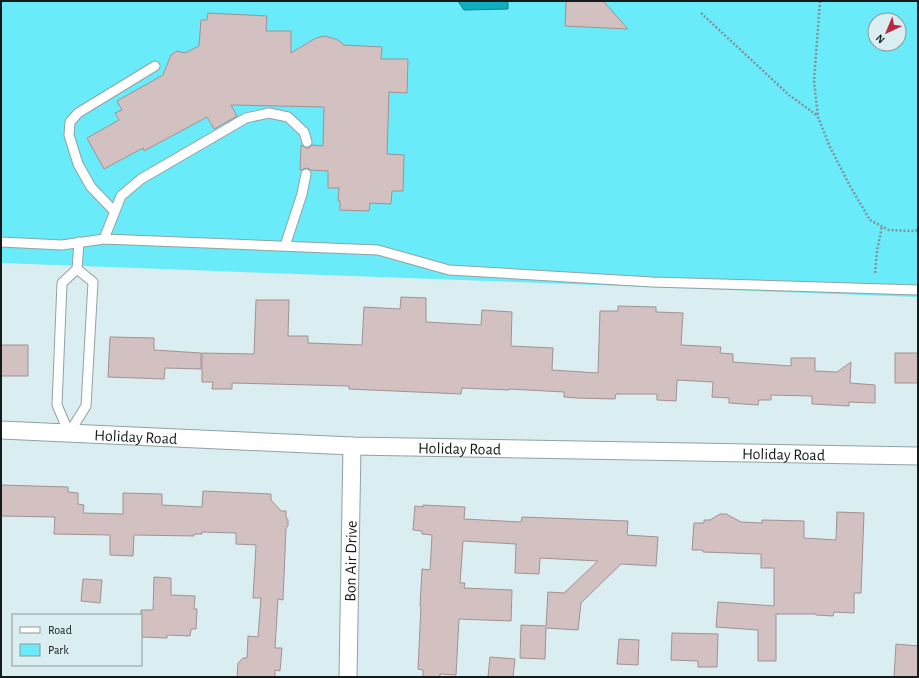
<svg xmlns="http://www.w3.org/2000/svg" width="919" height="678" viewBox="0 0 919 678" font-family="'Alegreya Sans',sans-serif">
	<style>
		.green { fill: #6aebfa; fill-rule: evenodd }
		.water { fill: #0eafbe; stroke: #10838d }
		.building { fill: #d3c0c0; stroke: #a39191 }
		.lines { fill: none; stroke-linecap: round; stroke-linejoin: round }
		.lane-casing { stroke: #90a2a4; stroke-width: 11 }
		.street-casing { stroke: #90a2a4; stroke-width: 19 }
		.path { stroke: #849294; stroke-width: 2.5; stroke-dasharray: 2 2; stroke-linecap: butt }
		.lane { stroke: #fff; stroke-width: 9 }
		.street { stroke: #fff; stroke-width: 17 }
		.labels { text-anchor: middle; stroke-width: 3; stroke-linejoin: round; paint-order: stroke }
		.street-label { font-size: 16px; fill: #141b1c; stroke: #daedf0 }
	</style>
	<rect width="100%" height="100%" fill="#daedf0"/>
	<!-- green -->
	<path class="green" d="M 1,1 L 918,1 L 918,297 L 1,263 ZM 875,20 L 899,20 L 899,44 L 875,44 Z"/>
	<!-- water -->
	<path class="water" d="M 458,1 L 508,1 L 508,9 L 464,10 Z"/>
	<!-- building -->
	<path class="building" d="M 566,1 L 603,1 L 628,29 L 565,26 Z
		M 208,13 L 267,16 L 266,31 L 291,31 L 291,53 L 316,38 L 325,36 L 338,40 L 344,45 L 382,47 L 381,59 L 408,59 L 407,93 L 389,92 L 387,154 L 404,155 L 403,191 L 392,191 L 391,204 L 370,203 L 369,211 L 340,210 L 340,201 L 338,201 L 339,188 L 328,188 L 328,171 L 311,170 L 307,168 L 300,170 L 301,145 L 306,148 L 309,148 L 312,145 L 323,146 L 324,107 L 231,105 L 237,116 L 214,129 L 207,117 L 144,151 L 143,148 L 104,169 L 87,138 L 119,120 L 115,113 L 122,110 L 117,101 L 163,75 L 171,55 L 177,51 L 185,53 L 199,46 L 201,20 L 207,20 Z
		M 401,297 L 426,298 L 426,322 L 481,325 L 482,310 L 512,312 L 511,346 L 553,348 L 552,370 L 598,373 L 600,311 L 618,311 L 618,306 L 656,307 L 656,312 L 683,313 L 681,345 L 721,347 L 720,353 L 733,354 L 733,362 L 791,366 L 791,358 L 815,358 L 815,371 L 837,372 L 851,362 L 850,383 L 875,385 L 875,403 L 849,402 L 849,406 L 812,404 L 812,396 L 771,395 L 771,400 L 759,400 L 758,405 L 729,403 L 729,398 L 712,397 L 713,382 L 677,380 L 676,401 L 657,400 L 657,394 L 616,394 L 615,399 L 577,398 L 564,397 L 564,392 L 509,389 L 509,390 L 462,388 L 461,394 L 349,389 L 349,386 L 232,383 L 232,389 L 212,389 L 213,382 L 202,382 L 202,353 L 254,354 L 256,300 L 289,300 L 288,336 L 308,336 L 308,343 L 362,345 L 364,307 L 400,309 Z
		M 110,337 L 154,338 L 154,350 L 201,353 L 201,369 L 165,368 L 164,379 L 108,377 Z
		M 1,345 L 28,345 L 28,376 L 1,376 Z
		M 895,353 L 918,353 L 918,383 L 895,383 Z
		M 1,485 L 68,487 L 68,492 L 78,493 L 78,504 L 84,505 L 83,513 L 123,514 L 123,493 L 162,494 L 162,505 L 202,507 L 203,491 L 271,494 L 271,500 L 281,511 L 286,511 L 286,517 L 288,520 L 288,526 L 286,528 L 283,600 L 278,599 L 275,648 L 282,648 L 280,671 L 275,670 L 275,677 L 237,677 L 238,663 L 243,658 L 247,658 L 248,636 L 258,637 L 261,598 L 253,598 L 256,545 L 236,544 L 236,533 L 202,532 L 202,534 L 194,534 L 194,536 L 134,535 L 133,556 L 110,555 L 110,535 L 54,534 L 55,517 L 1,516 Z
		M 423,505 L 465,507 L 464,519 L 521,522 L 522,517 L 628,521 L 627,535 L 658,537 L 656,566 L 621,564 L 581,603 L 578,630 L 546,628 L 545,659 L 520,658 L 521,625 L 546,626 L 548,592 L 564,593 L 598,561 L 540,558 L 539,574 L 515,573 L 516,544 L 463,541 L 460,583 L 465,583 L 464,588 L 512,590 L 511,621 L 459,619 L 456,675 L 440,674 L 440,677 L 423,677 L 423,670 L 418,669 L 421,606 L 420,606 L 422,569 L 430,570 L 432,535 L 422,534 L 422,531 L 413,530 L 415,506 L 423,507 Z
		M 837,512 L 864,513 L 861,593 L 854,593 L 854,613 L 834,612 L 833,616 L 816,615 L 816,614 L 776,614 L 776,661 L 758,661 L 758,630 L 716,627 L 718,602 L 774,606 L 774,568 L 761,568 L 761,554 L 703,552 L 703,550 L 692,550 L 694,523 L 704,523 L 704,520 L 710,520 L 720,514 L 726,514 L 741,522 L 762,523 L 762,520 L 804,521 L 804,538 L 836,540 Z
		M 154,577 L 171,578 L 171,595 L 195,596 L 194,609 L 197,609 L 196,629 L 191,629 L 190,636 L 167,635 L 167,638 L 141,637 L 141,610 L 153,610 Z
		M 83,579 L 102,580 L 100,603 L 81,601 Z
		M 672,633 L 718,634 L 717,667 L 698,667 L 698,661 L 671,660 Z
		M 619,639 L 639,640 L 638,665 L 617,664 Z
		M 896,644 L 918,646 L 918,677 L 894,677 Z
		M 490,657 L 515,659 L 513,677 L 488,677 Z"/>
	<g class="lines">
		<defs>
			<path id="lane" d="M 115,212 L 91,187 L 78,164 L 69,135 L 70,122 L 78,113 L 155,66
				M 104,239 L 121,196 L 141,179 L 246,118 L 269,113 L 288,117 L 304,132 L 307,142
				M 1,242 L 62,245 L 104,239 L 378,250 L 449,270 L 652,282 L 918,290
				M 285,246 L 302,194 L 306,174
				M 77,269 L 93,282 L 86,406 L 69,433 L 57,405 L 62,283 Z
				M 77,269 L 79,242"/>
			<g id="street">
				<path id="s1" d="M 1,430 L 352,446 L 918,456"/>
				<path id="s2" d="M 348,677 L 352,446"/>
			</g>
		</defs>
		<!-- lane casing -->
		<use href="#lane" class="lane-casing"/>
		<!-- street casing -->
		<use href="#street" class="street-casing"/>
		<!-- path -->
		<path class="path" d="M 820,1 L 814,81 L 818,117 L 830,147 L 850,186 L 870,220 L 889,230 L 912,231 L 918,230
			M 701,13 L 789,95 L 818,116
			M 875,273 L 877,251 L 882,226"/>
		<!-- lane -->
		<use href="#lane" class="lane"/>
		<!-- street -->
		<use href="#street" class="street"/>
	</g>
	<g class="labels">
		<!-- street labels -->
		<g class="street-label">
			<text dy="6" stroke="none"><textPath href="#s1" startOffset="135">Holiday Road</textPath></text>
			<text dy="6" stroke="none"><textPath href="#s1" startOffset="459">Holiday Road</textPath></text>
			<text dy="6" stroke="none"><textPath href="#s1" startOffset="783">Holiday Road</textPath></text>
			<text dy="6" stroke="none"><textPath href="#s2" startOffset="116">Bon Air Drive</textPath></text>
		</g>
	</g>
	<!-- border -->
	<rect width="919" height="678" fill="none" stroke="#141b1c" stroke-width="4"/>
	<!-- legend -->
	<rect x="12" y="614" width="130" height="52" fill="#daedf0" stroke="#8b999b"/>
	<rect x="20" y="627" width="20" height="6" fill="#ffffff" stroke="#8b999b"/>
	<text x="48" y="634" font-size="12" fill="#141b1c">Road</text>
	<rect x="20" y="644" width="20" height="12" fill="#6aebfa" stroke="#8b999b"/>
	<text x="48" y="654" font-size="12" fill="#141b1c">Park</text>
	<!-- north arrow -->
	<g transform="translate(887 32) rotate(224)"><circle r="19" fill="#daedf0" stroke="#8b999b"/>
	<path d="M0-3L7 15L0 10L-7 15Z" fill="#b92740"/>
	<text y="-6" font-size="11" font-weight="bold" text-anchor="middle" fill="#141b1c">N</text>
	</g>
</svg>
